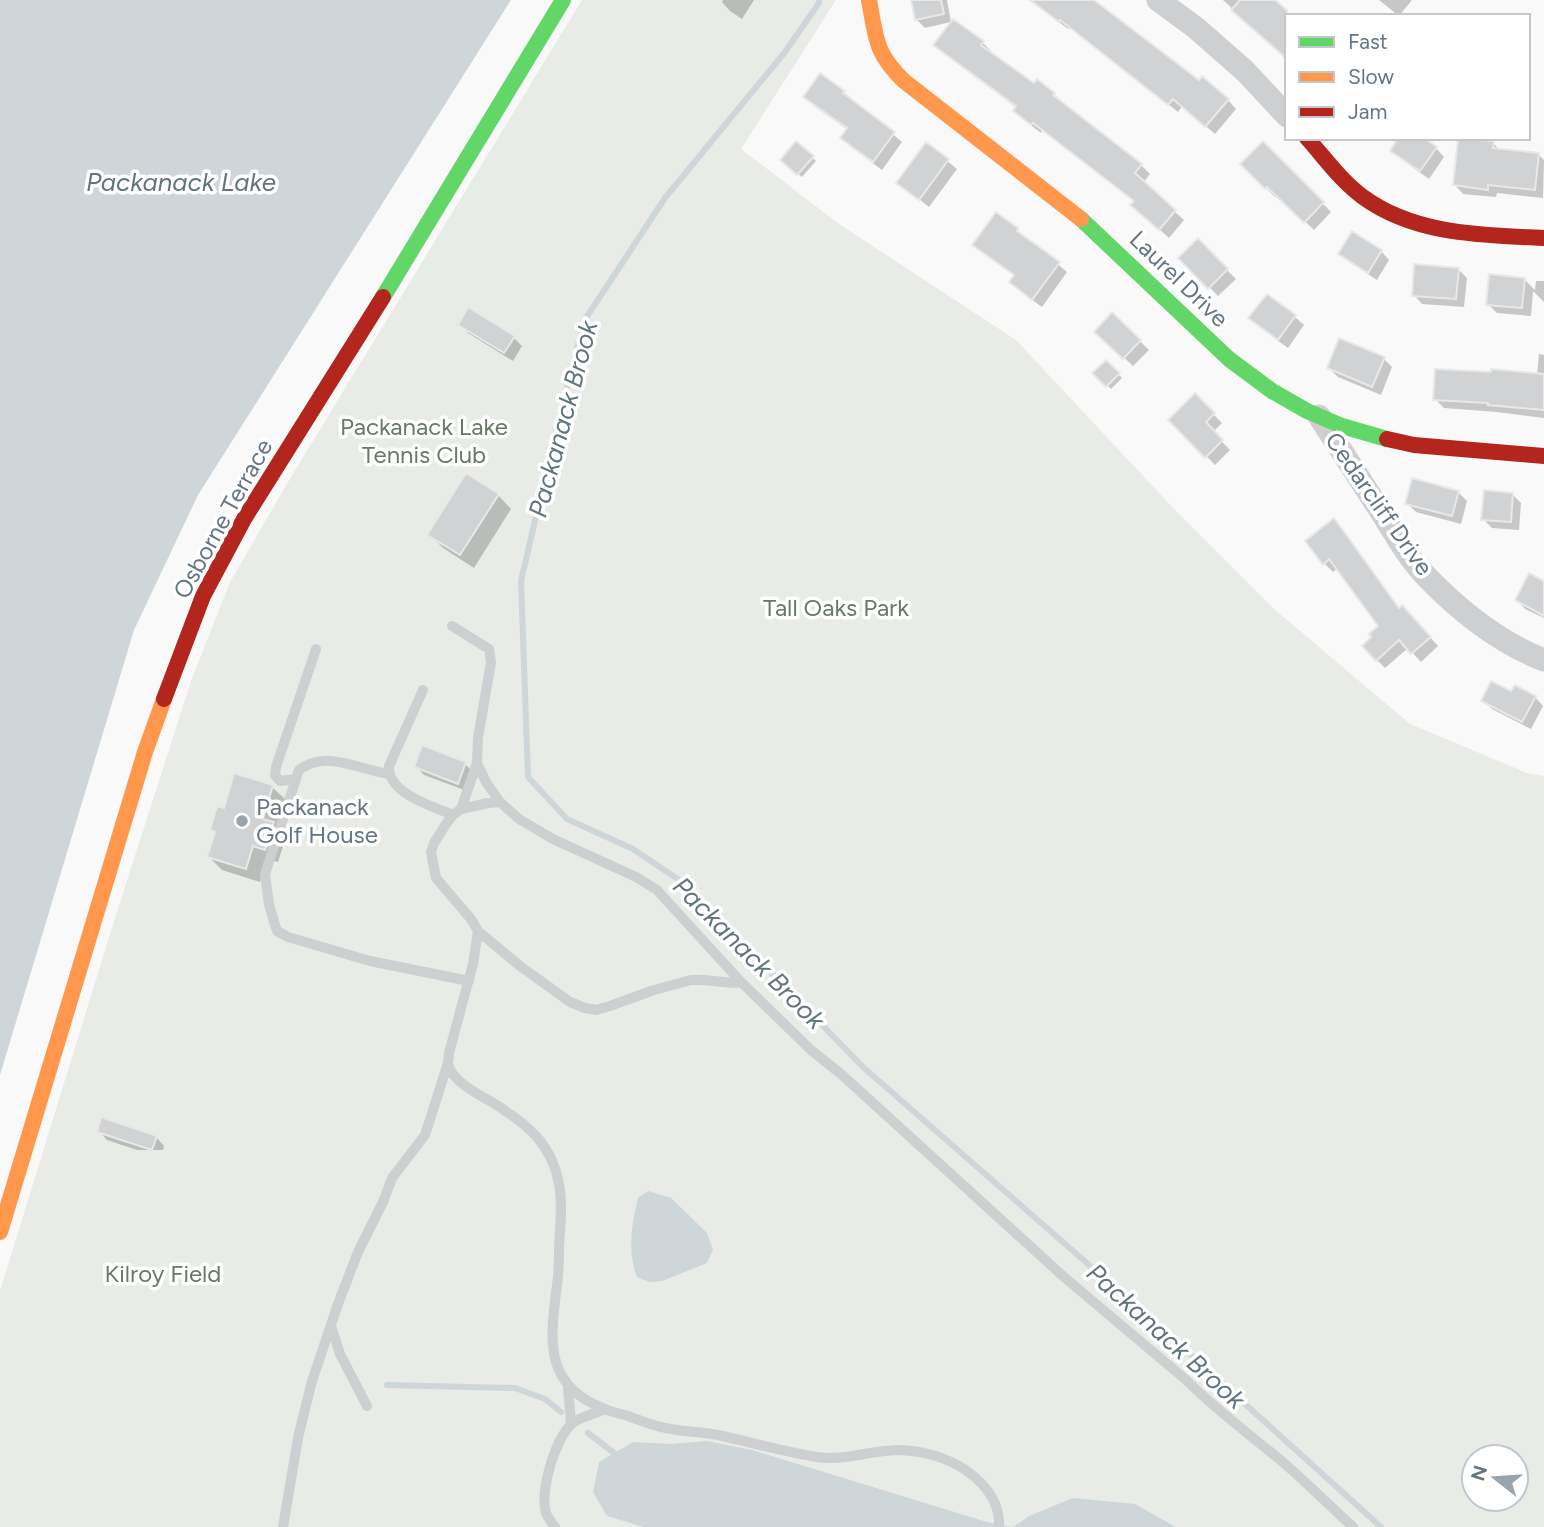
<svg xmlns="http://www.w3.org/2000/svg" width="1544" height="1527" viewBox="0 0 1544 1527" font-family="Figtree,sans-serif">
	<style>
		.green { fill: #e8ebe6; fill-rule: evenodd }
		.water { fill: #ced6d9 }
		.shadow { fill: #0003 }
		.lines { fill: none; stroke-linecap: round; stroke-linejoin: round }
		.stream { stroke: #ced6d9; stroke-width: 6 }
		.building { fill: #d0d2d3; stroke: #e8e8e8; stroke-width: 2 }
		.lane { stroke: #cecfd0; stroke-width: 10 }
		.street { stroke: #cecfd0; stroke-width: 23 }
		.fast { stroke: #63d668; stroke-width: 16 }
		.slow { stroke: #ff974d; stroke-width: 16 }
		.jam { stroke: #b3261e; stroke-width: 16 }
		.poi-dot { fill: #99a4ac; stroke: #fff; stroke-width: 2.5 }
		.labels { text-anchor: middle; stroke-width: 7; stroke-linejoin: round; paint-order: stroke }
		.street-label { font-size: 24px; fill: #657683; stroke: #fff }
		.park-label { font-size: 24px; fill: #687a64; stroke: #fff }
		.poi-label { font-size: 24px; fill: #657683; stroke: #fff; text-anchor: start }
		.water-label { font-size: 26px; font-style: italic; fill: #60757c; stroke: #fff }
	</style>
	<rect width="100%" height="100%" fill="#f9f9f9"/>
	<!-- green -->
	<path class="green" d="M 582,0 L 836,0 L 741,149 L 839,224 L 1016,340 L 1174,509 L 1274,609 L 1410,724 L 1527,773 L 1544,776 L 1544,1527 L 0,1527 L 0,1291 L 110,934 L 191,681 L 230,582 L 291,477 ZM 1474,1457 L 1516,1457 L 1516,1499 L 1474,1499 Z"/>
	<!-- water -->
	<path class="water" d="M 0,0 L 511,0 L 198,495 L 134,630 L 0,1075 Z
		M 648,1191 L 671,1198 L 707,1233 L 713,1250 L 707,1263 L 662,1281 L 649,1282 L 637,1277 C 627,1253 632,1222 638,1198 Z
		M 707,1441 L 752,1450 L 987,1522 L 1012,1527 L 644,1527 L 607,1516 L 593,1492 L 599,1462 L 633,1442 L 671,1444 Z
		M 1073,1498 L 1135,1504 L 1176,1527 L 1013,1527 L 1029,1516 Z"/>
	<!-- shadow -->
	<path class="shadow" d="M 723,0 L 754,0 L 742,19 L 730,11 L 722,2 Z
		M 912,0 L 947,0 L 951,22 L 925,28 L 916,19 Z
		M 1038,0 L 1091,0 L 1199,82 L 1228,100 L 1236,109 L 1215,134 L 1182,106 L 1178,112 L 1070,27 L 1068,29 L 1045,11 L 1036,3 Z
		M 1223,0 L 1273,0 L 1281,7 L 1289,16 L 1287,16 L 1287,61 L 1272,45 Z
		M 1379,0 L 1412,0 L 1399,16 Z
		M 983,43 L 991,51 L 990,53 L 1034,86 L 1037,82 L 1054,94 L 1063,103 L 1062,104 L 1141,165 L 1150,174 L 1143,183 L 1184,220 L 1169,238 L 1141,213 L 1135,202 L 1042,130 L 1041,133 L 1024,120 L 1015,111 L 1017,108 L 944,54 L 936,45 Z
		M 844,92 L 902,142 L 882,170 L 851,147 L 842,138 L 848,130 L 814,106 L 806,97 Z
		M 796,143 L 816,161 L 802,177 L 782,160 Z
		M 1263,143 L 1331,212 L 1314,230 L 1277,195 L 1275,197 L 1242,164 Z
		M 1493,143 L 1500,150 L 1538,154 L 1544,160 L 1543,198 L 1497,193 L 1496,197 L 1463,194 L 1455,185 Z
		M 926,144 L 957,169 L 929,207 L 898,182 Z
		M 1436,148 L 1444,157 L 1429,179 L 1401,159 L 1392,151 Z
		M 1017,230 L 1067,272 L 1042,307 L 1020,291 L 1011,282 L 1015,276 L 983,253 L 975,245 Z
		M 1198,241 L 1236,279 L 1218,296 L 1181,258 Z
		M 1381,251 L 1389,260 L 1377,280 L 1349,262 L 1340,254 Z
		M 1458,269 L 1467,278 L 1464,307 L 1422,304 L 1414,295 Z
		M 1524,279 L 1535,290 L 1536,281 L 1544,281 L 1544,302 L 1533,291 L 1531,316 L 1497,313 L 1488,304 Z
		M 1267,296 L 1295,317 L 1304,325 L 1288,348 L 1259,327 L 1251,318 Z
		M 1113,315 L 1149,350 L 1133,366 L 1096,331 Z
		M 460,324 L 513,337 L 522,346 L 513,361 L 468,333 Z
		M 1539,354 L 1544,355 L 1544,418 L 1497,412 L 1444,408 L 1435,399 L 1537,375 Z
		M 1384,359 L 1392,367 L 1381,395 L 1338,377 L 1329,368 Z
		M 1106,362 L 1122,378 L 1111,389 L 1095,373 Z
		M 1195,396 L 1222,423 L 1213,432 L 1230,450 L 1215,465 L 1171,420 Z
		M 1458,492 L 1467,501 L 1461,524 L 1416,512 L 1407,503 Z
		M 1512,494 L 1521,503 L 1519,530 L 1492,528 L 1483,519 Z
		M 498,495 L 511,509 L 474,568 L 443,548 L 429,534 Z
		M 1334,521 L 1343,529 L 1400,609 L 1411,616 L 1438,646 L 1421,662 L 1408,648 L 1385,668 L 1377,660 L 1380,627 L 1338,568 L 1333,572 L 1324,563 Z
		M 1544,582 L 1544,618 L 1525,609 L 1517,600 Z
		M 1512,694 L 1535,697 L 1543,706 L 1531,729 L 1492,709 L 1483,700 Z
		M 465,764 L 474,773 L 467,791 L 424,775 L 416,766 Z
		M 272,787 L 286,800 L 277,828 L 286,837 L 278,862 L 267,859 L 260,882 L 222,870 L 209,857 L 216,834 L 212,830 Z
		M 99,1131 L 156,1137 L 164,1146 L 163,1150 L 137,1150 L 107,1140 Z"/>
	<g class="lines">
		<!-- stream -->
		<path class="stream" d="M 819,0 L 819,3 L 785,52 L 665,198 L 584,321 L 552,447 L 521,581 L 528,777 L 567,819 L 633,849 L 685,884 L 863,1067 L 1161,1328 L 1381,1527
			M 387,1385 L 515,1388 L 545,1399 L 561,1412
			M 588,1433 L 614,1453"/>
	</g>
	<!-- building -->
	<path class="building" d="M 911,0 L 941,0 L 944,14 L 915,20 Z
		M 1030,0 L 1094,0 L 1199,80 L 1202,76 L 1229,99 L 1205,127 L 1173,99 L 1168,105 L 1060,20 L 1059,22 Z
		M 1240,0 L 1275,0 L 1287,10 L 1287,59 L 1231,10 Z
		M 953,19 L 984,41 L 981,45 L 1034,83 L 1037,79 L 1055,93 L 1053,95 L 1142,164 L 1135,173 L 1176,210 L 1159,230 L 1130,205 L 1134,201 L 1033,123 L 1031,125 L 1013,111 L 1016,106 L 933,45 Z
		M 820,73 L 845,91 L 843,93 L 895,132 L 873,162 L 840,138 L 847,128 L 803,97 Z
		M 1398,138 L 1424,138 L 1437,147 L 1420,171 L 1390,151 Z
		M 1458,138 L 1494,141 L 1493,148 L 1539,153 L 1535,190 L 1488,185 L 1488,190 L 1453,185 Z
		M 796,141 L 814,156 L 797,175 L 780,160 Z
		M 1263,141 L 1324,202 L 1304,223 L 1267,187 L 1265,189 L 1240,164 Z
		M 926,142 L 949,159 L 919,200 L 896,183 Z
		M 996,212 L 1018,228 L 1017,231 L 1060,262 L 1032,300 L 1009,282 L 1014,275 L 972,245 Z
		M 1352,231 L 1382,250 L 1368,273 L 1338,254 Z
		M 1198,238 L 1228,269 L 1208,289 L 1178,258 Z
		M 1414,264 L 1459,268 L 1456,299 L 1412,296 Z
		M 1489,274 L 1525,278 L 1522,308 L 1486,305 Z
		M 1267,294 L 1296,315 L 1278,340 L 1248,318 Z
		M 468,307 L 515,336 L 504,353 L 458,325 Z
		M 1112,312 L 1141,340 L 1123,359 L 1094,332 Z
		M 1339,338 L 1385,357 L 1372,387 L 1327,368 Z
		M 1106,360 L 1120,373 L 1106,387 L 1092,373 Z
		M 1435,369 L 1491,372 L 1491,369 L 1544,374 L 1544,410 L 1488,405 L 1488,403 L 1433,400 Z
		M 1195,393 L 1215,413 L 1206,422 L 1223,440 L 1205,458 L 1168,420 Z
		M 466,473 L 499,494 L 460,555 L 427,535 Z
		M 1412,478 L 1459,491 L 1452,516 L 1405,504 Z
		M 1484,490 L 1513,493 L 1511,522 L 1481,520 Z
		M 1334,518 L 1399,608 L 1402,605 L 1431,637 L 1411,654 L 1399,640 L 1376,661 L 1362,646 L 1371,637 L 1369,634 L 1378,626 L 1329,559 L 1323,565 L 1305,541 Z
		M 1529,573 L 1544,581 L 1544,616 L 1515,600 Z
		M 1491,681 L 1511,691 L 1515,685 L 1536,696 L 1522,722 L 1481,701 Z
		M 422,745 L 466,762 L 458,784 L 414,767 Z
		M 234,773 L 273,785 L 263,819 L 274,822 L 265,850 L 253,846 L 246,869 L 207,857 L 215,832 L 210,830 L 217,806 L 224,808 Z
		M 101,1117 L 157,1136 L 152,1150 L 97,1132 Z"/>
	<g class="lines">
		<!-- lane -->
		<path class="lane" d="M 452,626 L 489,649 L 491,662 L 478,738 L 477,763 L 486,782 L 500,802 L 519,819 L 553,839 L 636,877 L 657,890 L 741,982 L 811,1050 L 841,1074 L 1064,1277 L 1185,1379 C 1216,1410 1252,1436 1285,1464 C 1308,1484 1330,1506 1353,1527
			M 423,690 L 389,766 C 387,793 432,806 453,815
			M 389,774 C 359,770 327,749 299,770 L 265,874 L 269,904 L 275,925 L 277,931 L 288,937 L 370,961 L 469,981
			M 296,779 L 280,781 L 275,775 L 276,767 L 316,649
			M 500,802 L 488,803 L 461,809 L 453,815 L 446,824 L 434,843 L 431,852 L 436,878 L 471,919 L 478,931 L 473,964 L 449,1053 C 449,1055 448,1062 448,1064 C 453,1085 488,1098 504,1110 C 515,1117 528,1127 537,1137 C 549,1151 556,1167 559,1184 C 563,1205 560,1227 559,1248 C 559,1260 559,1273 557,1285 C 550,1339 543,1386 605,1409 C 611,1412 618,1413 625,1415 C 640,1420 655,1427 671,1429 C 687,1432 702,1432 718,1435 C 751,1442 783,1452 817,1457 C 843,1461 869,1451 896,1450 C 927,1450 961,1461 982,1484 C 993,1496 1000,1511 999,1527
			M 461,809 L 477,763
			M 478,931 L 520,966 L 570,1002 L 585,1008 L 596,1010 L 610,1006 L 654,990 L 691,980 L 704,980 L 733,983 L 741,982
			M 331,1326 L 340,1354 L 367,1406
			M 568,1387 L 571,1424
			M 283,1527 L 298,1438 L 304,1413 L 312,1381 L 338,1304 L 358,1252 L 383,1202 L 392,1178 L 425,1135 L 448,1063
			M 555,1527 C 552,1523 548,1518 546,1513 C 539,1492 556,1435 574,1422 C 583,1416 595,1414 605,1409"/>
		<!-- street -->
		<path class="street" d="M 1158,0 L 1196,28 L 1245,71 L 1287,116
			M 1319,416 C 1340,449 1362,482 1383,515 C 1396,535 1407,556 1423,573 C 1457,609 1498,642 1544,660"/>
		<!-- fast -->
		<path class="fast" d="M 1081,219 L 1229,359 L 1272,391 L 1307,411 L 1342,426 L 1387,439
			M 383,297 L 563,0"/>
		<!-- slow -->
		<path class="slow" d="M 869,0 C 876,38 875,53 904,81 L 1081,219
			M 0,1232 L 145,752 L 164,699"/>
		<!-- jam -->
		<path class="jam" d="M 1307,138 C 1325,158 1341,181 1363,197 C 1415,235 1482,235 1544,238
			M 1387,439 L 1414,445 L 1544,456
			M 164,699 L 203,596 L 244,519 L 383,297"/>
	</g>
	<!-- markers -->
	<circle class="poi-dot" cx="242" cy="821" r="7"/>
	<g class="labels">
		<!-- street labels -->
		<g class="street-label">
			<text transform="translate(1179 279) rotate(44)" y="8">Laurel Drive</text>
			<text transform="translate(1379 504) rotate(55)" y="8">Cedarcliff Drive</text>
			<text transform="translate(223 519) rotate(-61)" y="8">Osborne Terrace</text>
		</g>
		<!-- park labels -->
		<g class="park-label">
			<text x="424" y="435">Packanack Lake<tspan x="424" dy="28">Tennis Club</tspan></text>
			<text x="836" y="616">Tall Oaks Park</text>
			<text x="163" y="1282">Kilroy Field</text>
		</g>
		<!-- poi labels -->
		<g class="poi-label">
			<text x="256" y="815">Packanack<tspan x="256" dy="28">Golf House</tspan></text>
		</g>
		<!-- water labels -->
		<g class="water-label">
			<text x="181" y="191">Packanack Lake</text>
			<text transform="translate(563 419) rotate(-75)" y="9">Packanack Brook</text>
			<text transform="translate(749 953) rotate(45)" y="9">Packanack Brook</text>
			<text transform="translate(1166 1336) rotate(42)" y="9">Packanack Brook</text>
		</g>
	</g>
	<!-- legend -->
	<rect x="1285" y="14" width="245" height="126" fill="#ffffff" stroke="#c1c8cd" stroke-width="2"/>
	<rect x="1299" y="37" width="35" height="10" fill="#63d668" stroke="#c1c8cd" stroke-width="2"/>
	<text x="1348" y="49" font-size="21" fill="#657683">Fast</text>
	<rect x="1299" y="72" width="35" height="10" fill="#ff974d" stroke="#c1c8cd" stroke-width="2"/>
	<text x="1348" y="84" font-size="21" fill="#657683">Slow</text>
	<rect x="1299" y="107" width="35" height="10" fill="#b3261e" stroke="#c1c8cd" stroke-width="2"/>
	<text x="1348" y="119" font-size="21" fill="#657683">Jam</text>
	<!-- north arrow -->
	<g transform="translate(1495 1478) rotate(287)"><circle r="33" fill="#ffffff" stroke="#c1c8cd" stroke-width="2"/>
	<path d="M0-5L12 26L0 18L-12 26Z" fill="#99a4ac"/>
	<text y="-10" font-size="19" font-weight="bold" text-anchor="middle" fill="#657683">N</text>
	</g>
</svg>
